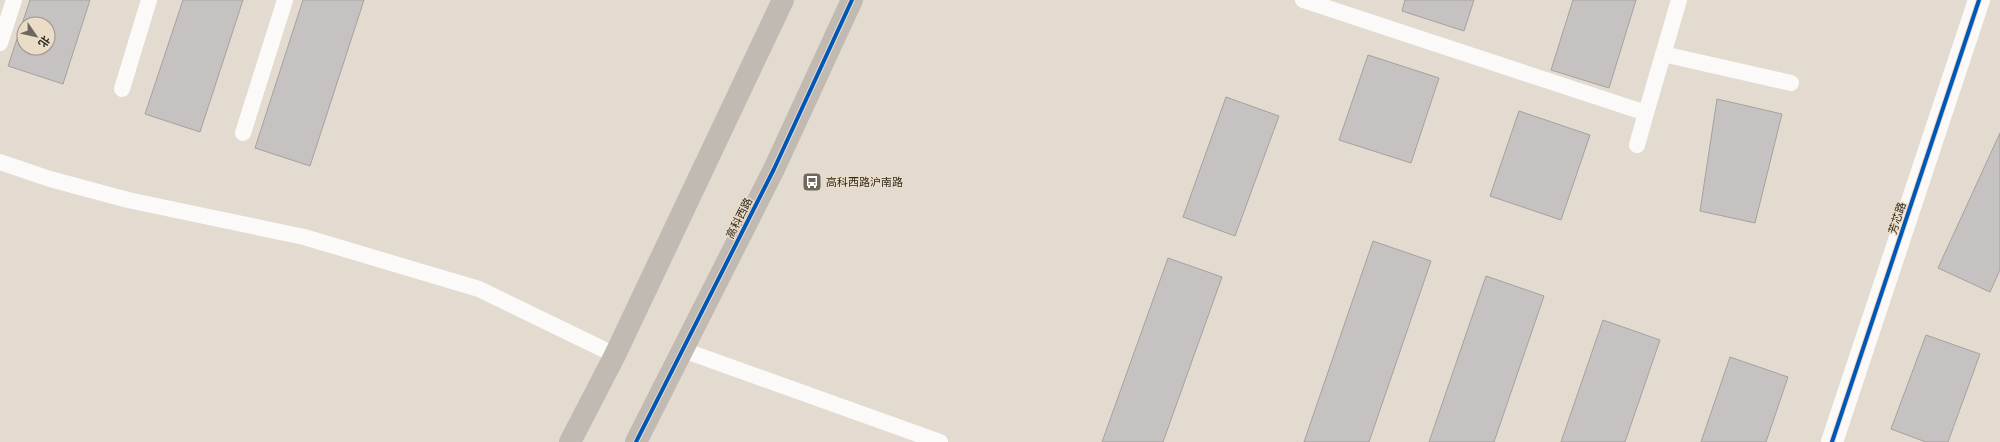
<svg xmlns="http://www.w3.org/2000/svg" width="2000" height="442" viewBox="0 0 2000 442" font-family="Rubik,'Noto Sans SC',sans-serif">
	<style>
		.building { fill: #c6c2c1; stroke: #a5a1a0; fill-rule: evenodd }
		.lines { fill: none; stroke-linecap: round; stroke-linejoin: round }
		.lane { stroke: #fbfaf8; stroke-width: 16 }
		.street { stroke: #fbfaf8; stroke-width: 22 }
		.primary { stroke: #c0bab3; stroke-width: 22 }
		.cycleway-casing { stroke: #ebdcc8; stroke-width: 6 }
		.cycleway { stroke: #0057b8; stroke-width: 4 }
		.labels { text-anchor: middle; stroke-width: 3; stroke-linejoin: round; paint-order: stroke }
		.poi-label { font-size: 11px; fill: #2e2921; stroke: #ebdcc8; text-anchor: start }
		.street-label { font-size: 11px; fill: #2e2921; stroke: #ebdcc8 }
	</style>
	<rect width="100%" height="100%" fill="#e3dbd0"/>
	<!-- building -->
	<path class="building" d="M 30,0 L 90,0 L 63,84 L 8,66 ZM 24,24 L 48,24 L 48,48 L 24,48 Z
		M 183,0 L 243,0 L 200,132 L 145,114 Z
		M 303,0 L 364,0 L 310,166 L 255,148 Z
		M 1405,0 L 1474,0 L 1464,31 L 1402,11 Z
		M 1573,0 L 1636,0 L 1609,88 L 1551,70 Z
		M 1368,55 L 1439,78 L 1411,163 L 1339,140 Z
		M 1226,97 L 1279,116 L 1235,236 L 1183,217 Z
		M 1717,99 L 1782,114 L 1755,223 L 1700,211 Z
		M 1519,111 L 1590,135 L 1561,220 L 1490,196 Z
		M 2000,133 L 2000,270 L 1990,292 L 1938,268 Z
		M 1373,241 L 1431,261 L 1369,442 L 1304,442 Z
		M 1168,258 L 1222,277 L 1163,442 L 1102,442 Z
		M 1486,276 L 1544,296 L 1494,442 L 1429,442 Z
		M 1603,320 L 1660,340 L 1625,442 L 1561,442 Z
		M 1926,335 L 1980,354 L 1948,442 L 1926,442 L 1891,429 Z
		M 1730,357 L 1788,377 L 1766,442 L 1701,442 Z"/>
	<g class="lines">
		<!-- lane -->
		<path class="lane" d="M 1303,0 L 1646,113 L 1679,0
			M 0,43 L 14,0
			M 1663,54 L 1791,83
			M 122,89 L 149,0
			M 243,133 L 285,0
			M 1637,145 L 1646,113
			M 0,162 L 50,179 L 128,200 L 304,237 L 479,289 L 615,355
			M 683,350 L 940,442"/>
		<!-- street -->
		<path class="street" d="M 1832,442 L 1979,0"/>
		<!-- primary -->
		<path class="primary" d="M 570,442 L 615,355 L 783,0
			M 636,442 L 774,169 L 852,0"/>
		<defs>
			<path id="cycleway" d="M 636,442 L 774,169 L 852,0
				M 1832,442 L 1979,0"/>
		</defs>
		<!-- cycleway casing -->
		<use href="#cycleway" class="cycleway-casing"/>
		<!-- cycleway -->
		<use href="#cycleway" class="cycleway"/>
	</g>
	<!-- icons -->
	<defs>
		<symbol id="bus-square" viewBox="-11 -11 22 22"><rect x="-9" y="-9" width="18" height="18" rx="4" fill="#6d675e" stroke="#ebdcc8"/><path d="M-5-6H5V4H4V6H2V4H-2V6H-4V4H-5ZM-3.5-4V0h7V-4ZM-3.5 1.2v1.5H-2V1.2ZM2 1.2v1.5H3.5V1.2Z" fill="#fff"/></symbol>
	</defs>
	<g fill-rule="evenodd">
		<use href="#bus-square" x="801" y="171" width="22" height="22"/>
	</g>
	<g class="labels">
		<!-- poi labels -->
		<g class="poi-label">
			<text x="826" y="186">高科西路沪南路</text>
		</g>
		<!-- street labels -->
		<g class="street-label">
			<text transform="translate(739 218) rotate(-63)" y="4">高科西路</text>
			<text transform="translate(1897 218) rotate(-72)" y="4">芳芯路</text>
		</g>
	</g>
	<!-- north arrow -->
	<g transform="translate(36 36) rotate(124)"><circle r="19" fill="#ebdcc8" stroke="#9f9485"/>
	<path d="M0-3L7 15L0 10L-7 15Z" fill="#6d675e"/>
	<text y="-6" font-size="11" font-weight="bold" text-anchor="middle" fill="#2e2921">北</text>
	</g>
</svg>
